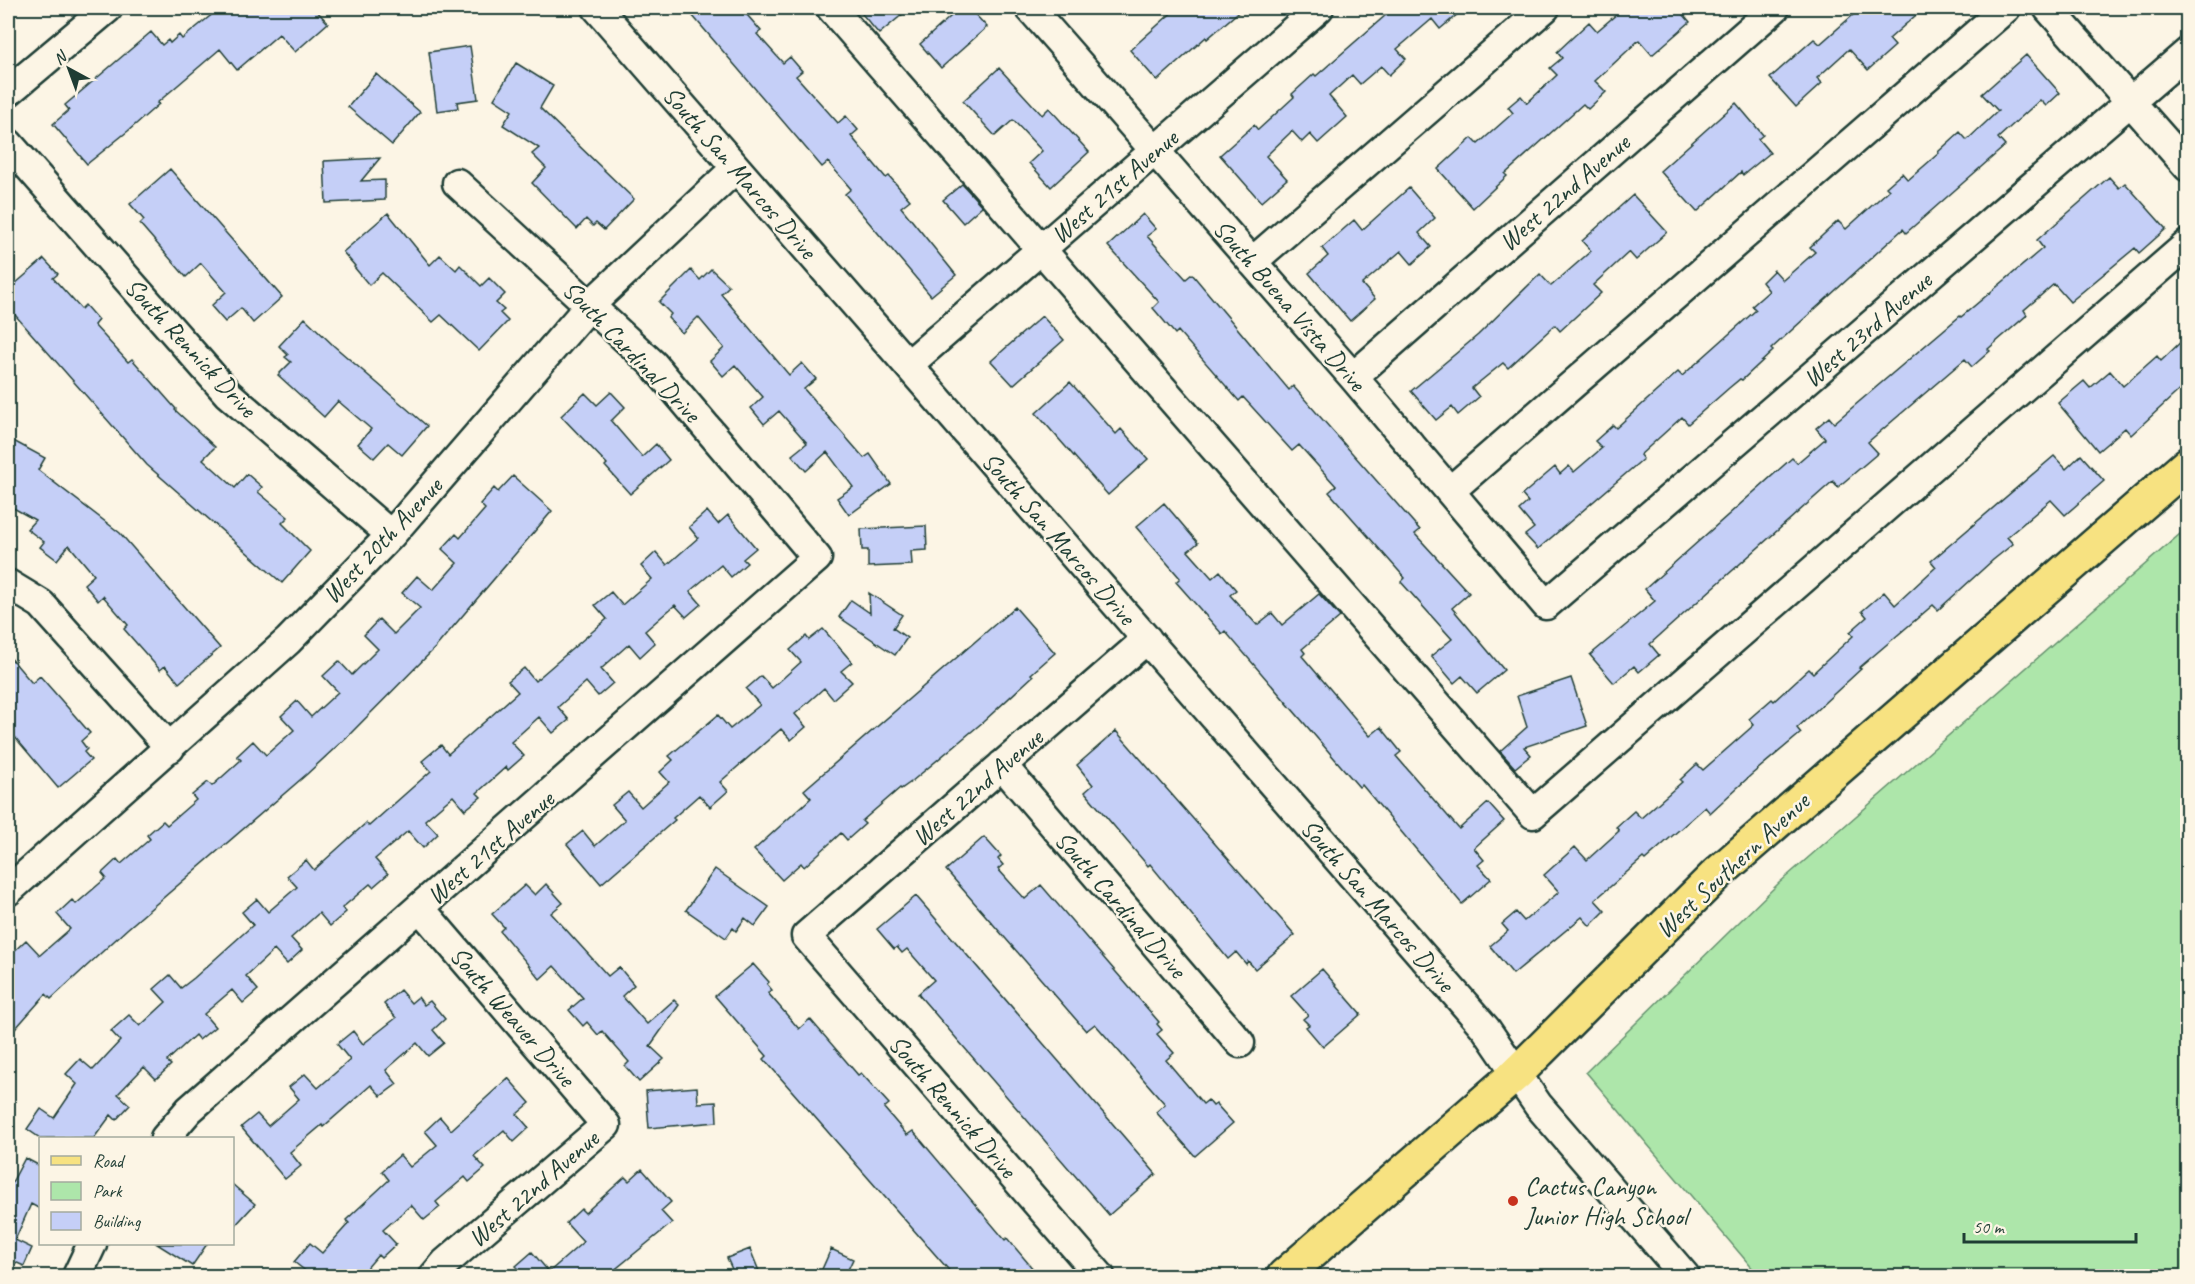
<svg xmlns="http://www.w3.org/2000/svg" width="2195" height="1284" viewBox="0 0 2195 1284" font-family="Caveat,sans-serif">
	<style>
		.green { fill: #ade6aa; stroke: #66926f; stroke-width: 1.5 }
		.building { fill: #c5cff7; stroke: #1f3d34; stroke-width: 1.5 }
		.lines { fill: none; stroke-linecap: round; stroke-linejoin: round }
		.minor-casing { stroke: #1f3d34; stroke-width: 33 }
		.major-casing { stroke: #1f3d34; stroke-width: 38 }
		.minor { stroke: #fcf5e5; stroke-width: 28 }
		.major { stroke: #f7e281; stroke-width: 33 }
		.poi-dot { fill: #c8321e; stroke: #fcf5e5; stroke-width: 2 }
		.labels { text-anchor: middle; stroke-width: 5; stroke-linejoin: round; paint-order: stroke }
		.street-label { font-size: 26px; fill: #1f3d34; stroke: #fcf5e5 }
		.poi-label { font-size: 26px; fill: #1f3d34; stroke: #fcf5e5; text-anchor: start }
	</style>
	<rect width="100%" height="100%" fill="#fcf5e5"/>
	<filter id="ink" filterUnits="userSpaceOnUse"><feTurbulence type="fractalNoise" baseFrequency=".0167" numOctaves="2"/><feDisplacementMap in="SourceGraphic" scale="12" xChannelSelector="R" yChannelSelector="G"/><feConvolveMatrix kernelMatrix="1 2 1 2 8 2 1 2 1" color-interpolation-filters="sRGB"/></filter>
	<g filter="url(#ink)">
		<!-- green -->
		<path class="green" d="M 2187,528 L 2187,1276 L 1759,1276 L 1586,1072 L 1779,883 Z"/>
		<!-- building -->
		<path class="building" d="M 220,8 L 314,8 L 328,23 L 295,52 L 279,34 L 237,70 L 220,49 L 157,103 L 159,104 L 128,131 L 87,164 L 53,124 L 69,110 L 65,105 L 151,32 L 162,45 L 168,40 L 170,43 L 179,35 L 182,39 Z
			M 686,8 L 741,8 L 761,31 L 757,34 L 783,63 L 790,57 L 802,71 L 796,76 L 838,123 L 846,116 L 858,130 L 851,136 L 886,178 L 889,176 L 910,200 L 901,207 L 956,275 L 931,296 L 845,194 L 851,189 L 828,162 L 822,167 Z
			M 857,8 L 910,8 L 879,34 Z
			M 960,8 L 969,8 L 987,27 L 941,68 L 920,44 Z
			M 1177,8 L 1243,8 L 1207,39 L 1206,37 L 1157,81 L 1130,50 Z
			M 1394,8 L 1465,8 L 1440,29 L 1432,19 L 1397,49 L 1406,59 L 1389,75 L 1381,66 L 1360,84 L 1352,75 L 1329,96 L 1347,117 L 1318,143 L 1310,134 L 1302,142 L 1292,131 L 1266,156 L 1287,179 L 1261,202 L 1220,155 L 1254,125 L 1258,130 L 1294,97 L 1292,94 L 1314,74 L 1316,76 Z
			M 1624,8 L 1678,8 L 1690,22 L 1652,55 L 1639,40 L 1595,81 L 1606,92 L 1588,109 L 1583,104 L 1505,174 L 1507,176 L 1473,208 L 1438,169 L 1472,138 L 1478,144 L 1513,113 L 1508,107 L 1521,96 L 1527,103 L 1557,75 L 1550,68 L 1562,58 L 1557,52 L 1589,22 L 1597,31 Z
			M 1861,8 L 1924,8 L 1889,39 L 1895,46 L 1868,70 L 1849,49 L 1817,78 L 1822,83 L 1796,107 L 1770,78 L 1814,39 L 1820,44 Z
			M 470,46 L 478,99 L 457,102 L 458,108 L 437,111 L 429,52 Z
			M 2026,55 L 2060,93 L 2046,106 L 2040,100 L 1998,138 L 2005,146 L 1906,233 L 1903,229 L 1771,349 L 1773,351 L 1742,380 L 1740,379 L 1729,388 L 1688,424 L 1682,417 L 1640,455 L 1643,459 L 1538,549 L 1525,535 L 1534,528 L 1519,510 L 1528,502 L 1522,495 L 1555,467 L 1560,474 L 1569,466 L 1574,472 L 1602,448 L 1595,441 L 1613,425 L 1616,428 L 1678,372 L 1682,376 L 1756,310 L 1752,306 L 1769,291 L 1762,282 L 1774,270 L 1783,280 L 1815,252 L 1810,247 L 1838,221 L 1846,229 L 1889,190 L 1886,187 L 1902,173 L 1908,180 L 1939,153 L 1938,152 L 1960,132 L 1967,140 L 1998,111 L 1982,94 Z
			M 516,63 L 553,86 L 540,108 L 634,199 L 604,230 L 596,223 L 593,226 L 586,219 L 577,229 L 532,183 L 546,168 L 532,154 L 539,148 L 503,125 L 512,111 L 494,99 Z
			M 999,68 L 1042,115 L 1049,108 L 1089,152 L 1051,187 L 1029,163 L 1042,151 L 1013,120 L 995,136 L 963,101 Z
			M 376,74 L 420,112 L 392,145 L 348,107 Z
			M 1736,103 L 1763,135 L 1758,139 L 1770,153 L 1743,175 L 1741,172 L 1697,212 L 1660,171 Z
			M 380,158 L 361,181 L 385,180 L 385,200 L 326,203 L 324,161 Z
			M 170,169 L 282,297 L 253,323 L 241,308 L 225,322 L 211,306 L 226,292 L 201,263 L 186,277 L 140,224 L 144,220 L 130,204 Z
			M 2109,177 L 2119,188 L 2125,183 L 2166,229 L 2139,253 L 2135,248 L 2070,302 L 2054,284 L 2024,310 L 2027,315 L 1988,349 L 1990,351 L 1972,367 L 1965,359 L 1868,442 L 1878,453 L 1838,487 L 1833,481 L 1650,644 L 1659,655 L 1639,672 L 1634,666 L 1614,683 L 1590,655 L 1655,601 L 1645,589 L 1792,458 L 1797,463 L 1825,439 L 1816,428 L 1829,417 L 1834,423 L 1960,316 L 1961,317 L 2043,248 L 2037,240 Z
			M 962,184 L 982,206 L 963,223 L 943,200 Z
			M 1409,188 L 1435,218 L 1419,233 L 1431,247 L 1412,264 L 1401,251 L 1362,284 L 1375,299 L 1350,321 L 1309,273 L 1328,256 L 1322,248 L 1354,220 L 1362,230 Z
			M 1633,195 L 1667,232 L 1636,260 L 1629,252 L 1593,285 L 1601,293 L 1560,331 L 1555,325 L 1508,368 L 1503,363 L 1472,388 L 1479,397 L 1458,415 L 1452,407 L 1436,420 L 1411,391 L 1478,335 L 1540,274 L 1551,286 L 1591,251 L 1582,241 Z
			M 388,213 L 430,265 L 440,255 L 456,270 L 460,265 L 481,286 L 489,278 L 505,294 L 496,303 L 504,310 L 500,313 L 508,321 L 479,351 L 441,315 L 433,322 L 382,273 L 369,285 L 354,267 L 355,266 L 343,252 Z
			M 1143,214 L 1156,229 L 1147,236 L 1186,279 L 1192,274 L 1289,390 L 1293,386 L 1420,530 L 1415,534 L 1469,593 L 1452,608 L 1504,670 L 1477,693 L 1462,676 L 1454,683 L 1431,656 L 1452,639 L 1401,582 L 1405,578 L 1329,492 L 1336,486 L 1299,445 L 1292,451 L 1243,397 L 1239,401 L 1178,331 L 1175,334 L 1153,308 L 1159,302 L 1108,246 Z
			M 44,259 L 58,274 L 53,278 L 81,309 L 85,305 L 98,320 L 94,325 L 128,362 L 132,359 L 176,409 L 175,410 L 215,447 L 203,459 L 235,488 L 247,474 L 262,487 L 258,492 L 288,517 L 282,523 L 310,551 L 282,583 L 147,465 L 8,307 L 8,290 Z
			M 711,269 L 729,286 L 721,294 L 789,375 L 802,363 L 816,379 L 804,389 L 864,458 L 870,454 L 891,484 L 849,515 L 837,498 L 853,487 L 827,452 L 806,471 L 792,455 L 807,443 L 779,411 L 764,424 L 751,408 L 763,397 L 735,365 L 723,376 L 710,361 L 724,348 L 698,317 L 682,333 L 668,318 L 671,314 L 659,302 L 691,270 L 700,280 Z
			M 1042,316 L 1064,340 L 1013,385 L 991,361 Z
			M 305,318 L 334,346 L 427,426 L 402,455 L 388,443 L 374,458 L 358,444 L 371,429 L 338,401 L 324,417 L 278,375 L 291,362 L 285,357 L 288,355 L 279,346 Z
			M 2187,336 L 2187,383 L 2131,435 L 2125,428 L 2098,451 L 2058,403 L 2084,381 L 2090,388 L 2110,371 L 2123,386 L 2157,356 L 2161,361 Z
			M 1070,382 L 1116,434 L 1121,429 L 1148,459 L 1108,495 L 1036,413 Z
			M 611,392 L 625,407 L 611,421 L 642,457 L 656,444 L 669,460 L 630,494 L 605,466 L 607,464 L 561,416 L 585,393 L 597,405 Z
			M 8,438 L 45,458 L 38,470 L 120,533 L 220,648 L 179,683 L 165,666 L 160,670 L 137,644 L 124,629 L 128,625 L 103,596 L 98,601 L 84,584 L 94,575 L 69,545 L 57,560 L 40,547 L 44,542 L 27,529 L 35,520 L 8,505 Z
			M 2081,455 L 2104,481 L 2065,515 L 2051,500 L 2007,537 L 2013,544 L 1993,560 L 1938,610 L 1933,605 L 1859,668 L 1861,669 L 1797,728 L 1801,733 L 1751,775 L 1710,813 L 1705,807 L 1645,860 L 1643,858 L 1595,900 L 1605,911 L 1590,926 L 1582,917 L 1513,974 L 1490,946 L 1508,931 L 1502,924 L 1516,912 L 1524,921 L 1559,892 L 1544,875 L 1575,847 L 1587,860 L 1619,831 L 1616,827 L 1634,811 L 1641,818 L 1682,782 L 1680,780 L 1697,764 L 1703,770 L 1754,725 L 1749,719 L 1772,699 L 1774,701 L 1809,669 L 1813,673 L 1853,636 L 1850,632 L 1867,617 L 1862,611 L 1884,592 L 1895,605 L 1936,567 L 1931,561 L 2054,456 L 2066,469 Z
			M 513,476 L 552,511 L 435,648 L 351,733 L 307,774 L 127,929 L 51,999 L 46,994 L 8,1037 L 8,957 L 26,940 L 40,955 L 70,929 L 57,914 L 72,900 L 76,904 L 106,878 L 102,873 L 117,859 L 121,864 L 150,839 L 147,835 L 163,821 L 167,825 L 196,800 L 192,795 L 208,782 L 212,786 L 241,760 L 237,756 L 253,741 L 266,755 L 294,730 L 281,716 L 297,701 L 311,717 L 338,692 L 323,676 L 339,661 L 352,675 L 378,649 L 364,635 L 379,619 L 394,634 L 420,608 L 402,593 L 417,576 L 433,590 L 457,563 L 442,549 L 456,534 L 460,538 L 485,509 L 480,504 L 494,488 L 498,492 Z
			M 1164,503 L 1198,543 L 1188,551 L 1212,578 L 1220,571 L 1236,590 L 1230,595 L 1257,625 L 1272,613 L 1282,625 L 1319,594 L 1340,617 L 1302,649 L 1305,653 L 1302,656 L 1370,736 L 1381,727 L 1401,752 L 1396,756 L 1459,829 L 1488,803 L 1504,821 L 1474,848 L 1484,860 L 1478,865 L 1491,879 L 1462,904 L 1362,785 L 1359,787 L 1225,631 L 1222,634 L 1176,582 L 1180,578 L 1136,527 Z
			M 707,511 L 718,524 L 728,515 L 756,548 L 743,559 L 747,563 L 731,577 L 721,565 L 690,591 L 701,604 L 686,617 L 675,605 L 645,631 L 655,643 L 640,657 L 629,644 L 601,669 L 613,683 L 598,696 L 586,682 L 558,707 L 569,720 L 553,733 L 539,717 L 511,742 L 524,756 L 508,770 L 506,767 L 477,793 L 481,797 L 465,810 L 453,796 L 425,820 L 438,834 L 423,848 L 408,831 L 375,859 L 388,874 L 373,887 L 370,884 L 342,908 L 346,912 L 330,926 L 319,913 L 291,938 L 302,950 L 287,964 L 274,950 L 246,976 L 258,990 L 243,1003 L 232,990 L 204,1014 L 215,1027 L 199,1040 L 195,1035 L 167,1061 L 171,1065 L 156,1079 L 144,1067 L 118,1094 L 130,1105 L 116,1120 L 111,1115 L 94,1138 L 40,1138 L 27,1129 L 41,1109 L 54,1118 L 77,1084 L 66,1074 L 80,1059 L 93,1070 L 120,1041 L 111,1031 L 129,1015 L 140,1026 L 166,1002 L 154,989 L 170,975 L 181,988 L 194,978 L 253,925 L 242,912 L 257,899 L 268,912 L 297,887 L 287,876 L 306,860 L 314,870 L 366,823 L 369,826 L 431,771 L 422,761 L 441,745 L 448,754 L 518,692 L 508,681 L 524,668 L 535,681 L 607,619 L 595,605 L 611,592 L 622,605 L 652,579 L 641,566 L 656,552 L 667,565 L 698,538 L 689,527 Z
			M 926,526 L 927,550 L 911,551 L 912,565 L 868,567 L 868,550 L 862,550 L 861,529 Z
			M 869,593 L 902,615 L 893,628 L 907,638 L 895,655 L 839,617 L 851,600 L 870,613 Z
			M 1015,607 L 1055,653 L 1031,674 L 1033,676 L 983,722 L 911,782 L 901,789 L 900,788 L 862,821 L 865,824 L 847,840 L 841,833 L 804,867 L 801,863 L 782,880 L 754,850 L 811,798 L 804,790 Z
			M 823,629 L 852,662 L 841,671 L 852,682 L 833,699 L 824,688 L 795,714 L 806,727 L 791,740 L 781,729 L 720,782 L 728,791 L 710,807 L 699,795 L 673,818 L 675,820 L 601,884 L 567,844 L 583,831 L 595,846 L 625,820 L 612,805 L 628,792 L 641,807 L 669,782 L 660,772 L 673,760 L 669,756 L 718,715 L 730,729 L 760,705 L 746,689 L 761,676 L 772,688 L 801,662 L 790,650 L 806,636 L 809,640 Z
			M 8,655 L 32,683 L 40,676 L 90,733 L 81,741 L 87,749 L 84,752 L 91,760 L 58,788 L 8,729 Z
			M 1571,678 L 1587,726 L 1524,747 L 1531,755 L 1515,768 L 1500,751 L 1527,727 L 1517,696 Z
			M 1116,731 L 1295,935 L 1255,969 L 1248,961 L 1246,964 L 1236,952 L 1228,959 L 1150,864 L 1148,866 L 1085,792 L 1093,785 L 1077,765 Z
			M 984,837 L 1001,856 L 998,859 L 1003,865 L 998,869 L 1025,899 L 1041,885 L 1159,1022 L 1157,1024 L 1162,1030 L 1157,1034 L 1174,1053 L 1166,1060 L 1203,1104 L 1208,1100 L 1213,1106 L 1216,1104 L 1233,1123 L 1195,1156 L 1156,1112 L 1165,1104 L 1095,1024 L 1086,1031 L 946,870 Z
			M 715,869 L 769,907 L 755,926 L 745,918 L 736,931 L 733,928 L 726,938 L 686,910 Z
			M 546,884 L 563,903 L 551,913 L 608,976 L 619,967 L 634,985 L 622,996 L 647,1024 L 674,1000 L 679,1005 L 650,1046 L 664,1059 L 639,1082 L 625,1066 L 629,1062 L 602,1031 L 598,1035 L 587,1022 L 583,1026 L 569,1010 L 583,998 L 554,966 L 540,979 L 500,931 L 504,927 L 492,914 L 525,885 L 535,895 Z
			M 916,896 L 1156,1174 L 1109,1215 L 918,994 L 934,980 L 907,949 L 902,953 L 897,947 L 894,949 L 877,929 Z
			M 753,964 L 769,982 L 767,984 L 772,990 L 768,993 L 799,1029 L 810,1019 L 858,1075 L 861,1073 L 889,1104 L 884,1108 L 907,1135 L 913,1131 L 1005,1240 L 1007,1238 L 1039,1276 L 954,1276 L 764,1059 L 767,1056 L 715,996 Z
			M 1322,969 L 1361,1014 L 1323,1047 L 1306,1027 L 1309,1025 L 1303,1019 L 1308,1015 L 1291,996 Z
			M 400,990 L 411,1003 L 418,997 L 424,1005 L 430,1001 L 445,1019 L 433,1030 L 444,1043 L 428,1056 L 417,1043 L 386,1070 L 397,1084 L 381,1096 L 371,1085 L 323,1127 L 322,1125 L 290,1152 L 301,1166 L 285,1179 L 241,1127 L 257,1114 L 268,1126 L 299,1099 L 289,1087 L 305,1074 L 318,1088 L 350,1060 L 337,1044 L 353,1031 L 363,1044 L 396,1018 L 384,1004 Z
			M 508,1078 L 530,1103 L 517,1114 L 529,1128 L 514,1142 L 504,1130 L 474,1156 L 485,1168 L 469,1182 L 465,1177 L 436,1202 L 440,1207 L 424,1220 L 411,1205 L 383,1230 L 396,1244 L 381,1258 L 378,1255 L 360,1276 L 312,1276 L 294,1262 L 310,1243 L 322,1253 L 349,1223 L 346,1220 L 389,1180 L 382,1171 L 400,1155 L 410,1167 L 437,1145 L 425,1131 L 440,1117 L 451,1130 Z
			M 697,1087 L 698,1103 L 716,1102 L 717,1122 L 649,1128 L 646,1091 Z
			M 25,1158 L 40,1166 L 40,1209 L 31,1204 L 15,1240 L 32,1248 L 24,1266 L 8,1259 L 8,1190 Z
			M 642,1169 L 671,1202 L 661,1211 L 672,1223 L 607,1276 L 526,1276 L 516,1266 L 532,1252 L 549,1272 L 583,1242 L 566,1223 L 581,1209 L 585,1213 L 625,1177 L 629,1181 Z
			M 232,1184 L 255,1204 L 232,1229 Z
			M 157,1244 L 207,1244 L 192,1266 Z
			M 750,1249 L 761,1276 L 735,1276 L 727,1258 Z
			M 831,1249 L 853,1259 L 845,1276 L 819,1276 Z"/>
		<g class="lines">
			<defs>
				<path id="minor" d="M 597,8 L 1486,1029 L 1538,1105 L 1685,1276
					M 831,8 L 1533,814 L 2188,244
					M 1030,8 L 1353,377 L 1546,605 L 2188,52
					M 2048,8 L 2188,167
					M 8,92 L 108,8
					M 8,143 L 228,394 L 391,535
					M 1252,262 L 1545,8
					M 908,365 L 1319,8
					M 1353,377 L 1775,8
					M 1450,491 L 2006,8
					M 8,584 L 41,604 L 170,748
					M 1002,765 L 1240,1043
					M 8,891 L 288,641 L 391,535 L 590,305 L 736,168
					M 420,908 L 606,1125 L 445,1263 L 434,1276
					M 165,1138 L 189,1110 L 817,558 L 653,364 L 457,183
					M 77,1276 L 92,1244
					M 1100,1276 L 806,936 L 1147,639"/>
				<path id="major" d="M 1284,1276 L 1517,1073 L 1717,874 L 2188,464"/>
			</defs>
			<!-- minor casing -->
			<use href="#minor" class="minor-casing"/>
			<!-- major casing -->
			<use href="#major" class="major-casing"/>
			<!-- minor -->
			<use href="#minor" class="minor"/>
			<!-- major -->
			<use href="#major" class="major"/>
		</g>
	</g>
	<!-- markers -->
	<circle class="poi-dot" cx="1513" cy="1201" r="6"/>
	<g class="labels">
		<!-- street labels -->
		<g class="street-label">
			<text transform="translate(740 172) rotate(49)" y="9">South San Marcos Drive</text>
			<text transform="translate(1114 186) rotate(-41)" y="9">West 21st Avenue</text>
			<text transform="translate(1564 192) rotate(-41)" y="9">West 22nd Avenue</text>
			<text transform="translate(1290 305) rotate(49)" y="9">South Buena Vista Drive</text>
			<text transform="translate(1867 329) rotate(-41)" y="9">West 23rd Avenue</text>
			<text transform="translate(191 347) rotate(47)" y="9">South Rennick Drive</text>
			<text transform="translate(632 351) rotate(46)" y="9">South Cardinal Drive</text>
			<text transform="translate(1059 538) rotate(49)" y="9">South San Marcos Drive</text>
			<text transform="translate(382 540) rotate(-47)" y="9">West 20th Avenue</text>
			<text transform="translate(977 787) rotate(-41)" y="9">West 22nd Avenue</text>
			<text transform="translate(490 847) rotate(-41)" y="9">West 21st Avenue</text>
			<text transform="translate(1732 865) rotate(-43)" y="9">West Southern Avenue</text>
			<text transform="translate(1121 904) rotate(49)" y="9">South Cardinal Drive</text>
			<text transform="translate(1378 905) rotate(49)" y="9">South San Marcos Drive</text>
			<text transform="translate(513 1016) rotate(49)" y="9">South Weaver Drive</text>
			<text transform="translate(953 1106) rotate(49)" y="9">South Rennick Drive</text>
			<text transform="translate(533 1188) rotate(-41)" y="9">West 22nd Avenue</text>
		</g>
		<!-- poi labels -->
		<g class="poi-label">
			<text x="1525" y="1195">Cactus Canyon<tspan x="1525" dy="30">Junior High School</tspan></text>
		</g>
	</g>
	<!-- margin -->
	<rect width="2195" height="1284" fill="none" stroke="#fcf5e5" stroke-width="30"/>
	<rect x="15" y="15" width="2165" height="1254" fill="none" stroke="#1f3d34" stroke-width="2" filter="url(#ink)"/>
	<!-- legend -->
	<rect x="39" y="1137" width="195" height="108" fill="#fcf5e5" stroke="#a4ab9e" stroke-width="1.5"/>
	<rect x="51" y="1156" width="30" height="9" fill="#f7e281" stroke="#a4ab9e" stroke-width="1.5"/>
	<text x="93" y="1167" font-size="18" fill="#1f3d34">Road</text>
	<rect x="51" y="1182" width="30" height="18" fill="#ade6aa" stroke="#a4ab9e" stroke-width="1.5"/>
	<text x="93" y="1197" font-size="18" fill="#1f3d34">Park</text>
	<rect x="51" y="1212" width="30" height="18" fill="#c5cff7" stroke="#a4ab9e" stroke-width="1.5"/>
	<text x="93" y="1227" font-size="18" fill="#1f3d34">Building</text>
	<!-- north arrow -->
	<g transform="translate(69 69) rotate(319)" stroke="#fcf5e5" stroke-width="4.5" paint-order="stroke">
	<path d="M0-4.5L10 22L0 15L-10 22Z" fill="#1f3d34"/>
	<text y="-9" font-size="16" font-weight="bold" text-anchor="middle" fill="#1f3d34">N</text>
	</g>
	<!-- scale -->
	<path d="M1964 1233v9h172v-9" fill="none" stroke="#1f3d34" stroke-width="3"/>
	<text x="1973" y="1233" font-size="18" fill="#1f3d34" stroke="#fcf5e5" stroke-width="4.5" paint-order="stroke">50 m</text>
</svg>
